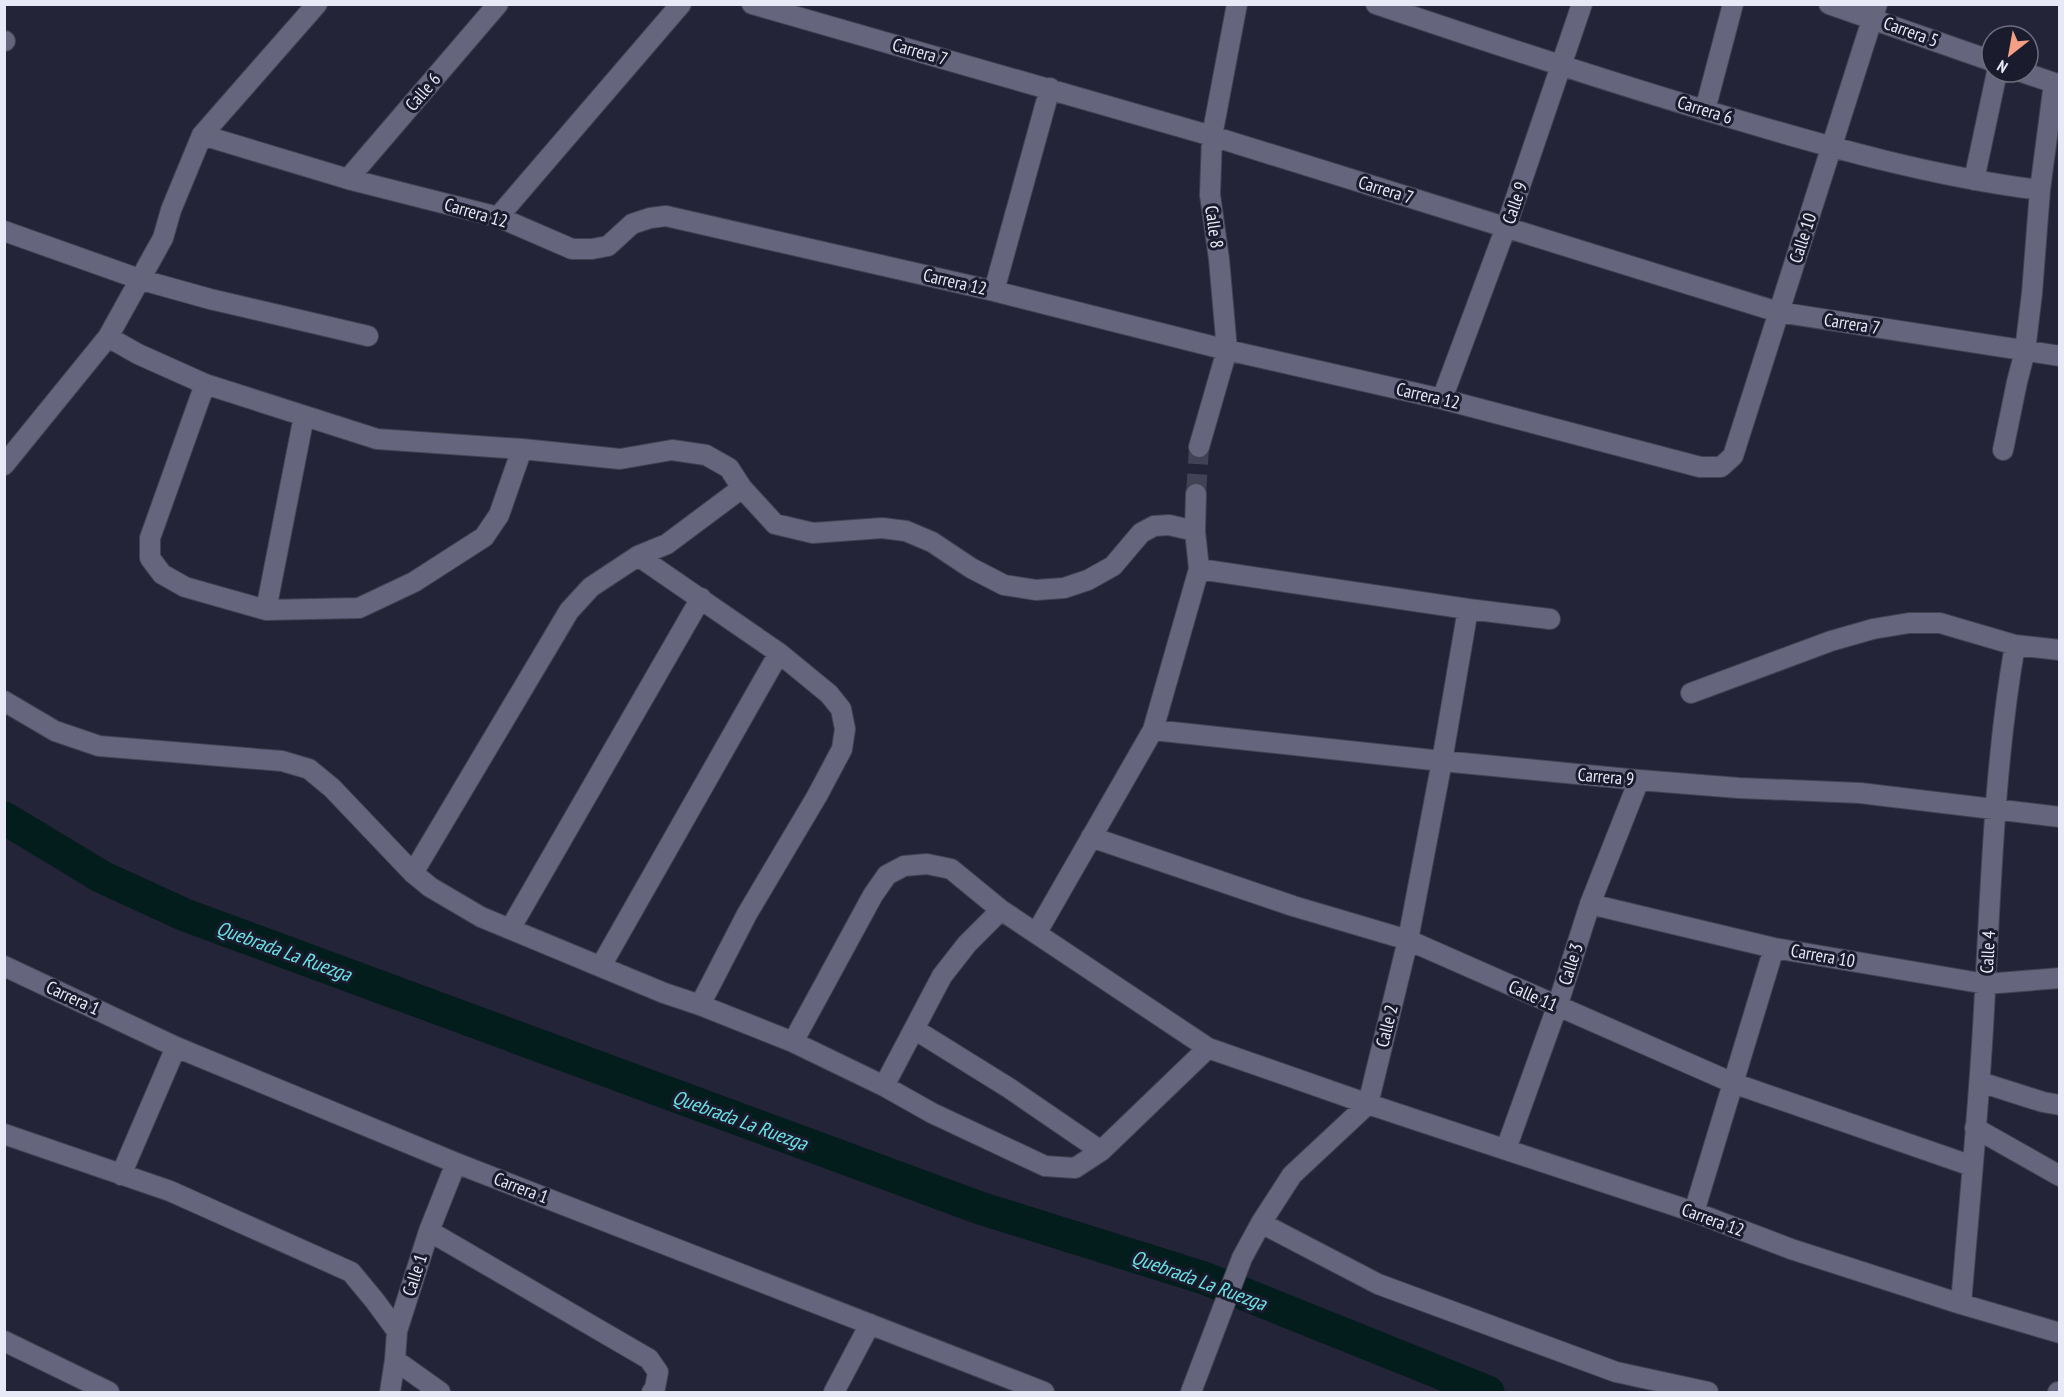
<svg xmlns="http://www.w3.org/2000/svg" width="2064" height="1397" viewBox="0 0 2064 1397" font-family="'PT Sans Narrow',sans-serif">
	<style>
		.lines { fill: none; stroke-linecap: round; stroke-linejoin: round }
		.river { stroke: #031c1c; stroke-width: 33 }
		.minor-tunnel { stroke: #414254; stroke-width: 20; stroke-dasharray: 20 10; stroke-linecap: butt }
		.minor-casing { stroke: #424253; stroke-width: 22 }
		.minor { stroke: #65667d; stroke-width: 20 }
		.labels { text-anchor: middle; stroke-width: 6; stroke-linejoin: round; paint-order: stroke }
		.street-label { font-size: 18px; fill: #e8e9f6; stroke: #1b1b2e }
		.water-label { font-size: 20px; font-style: italic; fill: #6ae1e4; stroke: #1b1b2e }
	</style>
	<rect width="100%" height="100%" fill="#242438"/>
	<g class="lines">
		<!-- river -->
		<path class="river" d="M 4,818 L 102,877 L 185,915 L 980,1208 L 1204,1278 L 1488,1392"/>
		<!-- minor-tunnel -->
		<path class="minor-tunnel" d="M 1196,494 L 1199,447"/>
		<defs>
			<path id="minor" d="M 317,4 L 202,135 L 171,210 L 163,238 L 108,337 L 138,354 L 205,384 L 377,439 L 522,449 L 620,459 L 672,450 L 706,455 L 729,468 L 742,488 L 775,524 L 813,533 L 882,528 L 906,531 L 932,542 L 971,568 L 1004,585 L 1036,590 L 1064,588 L 1088,580 L 1113,566 L 1141,533 L 1154,526 L 1169,525 L 1195,531
				M 752,4 L 1212,136 L 1778,312 L 2060,356
				M 1376,4 C 1494,44 1611,83 1731,118 C 1832,148 1935,177 2040,190
				M 1829,4 L 1992,61
				M 4,41 L 5,41
				M 2022,72 L 2060,85
				M 1705,110 L 1733,4
				M 202,135 L 348,179 L 498,217 L 572,249 L 592,249 L 608,246 L 632,224 L 650,218 L 666,216 L 994,291 L 1227,350 L 1442,399 L 1700,467 L 1721,467 L 1733,456 L 1877,4
				M 348,179 L 498,4
				M 1974,180 L 1997,72
				M 498,217 L 681,4
				M 4,231 L 142,280 L 210,299 L 368,336
				M 994,291 L 1050,88
				M 205,384 L 150,538 L 150,558 L 162,574 L 185,587 L 266,610 L 359,608 L 414,582 L 484,537 L 499,515 L 522,449
				M 1442,399 L 1506,227 L 1582,4
				M 1199,447 L 1227,350 L 1219,259 L 1210,195 L 1212,136 L 1237,4
				M 2003,450 L 2017,382 L 2025,351 L 2032,293 L 2040,190 L 2054,83
				M 4,465 L 108,337
				M 1196,494 L 1195,531 L 1199,569
				M 638,556 L 779,653 L 829,694 L 841,709 L 845,729 L 842,749 L 817,796 L 747,914 L 700,1005
				M 266,610 L 304,416
				M 1691,693 L 1831,641 L 1873,629 L 1909,623 L 1940,623 L 2015,645
				M 4,701 L 55,731 L 99,746 L 282,761 L 309,769 L 332,788 L 413,873 L 430,887 L 481,917 L 664,993 L 700,1005 L 793,1042 L 884,1086 L 932,1113 L 1045,1166 L 1075,1168 L 1101,1151 L 1208,1048
				M 1153,730 L 1442,761 L 1639,780 L 1739,788 L 1860,793 L 2060,817
				M 1091,837 L 1293,906 L 1408,940 L 1733,1083 L 1972,1166
				M 413,873 L 569,611 L 591,587 L 638,556 L 667,544 L 742,488
				M 1590,904 L 1774,948 L 1986,984 L 2060,978
				M 510,929 L 701,598
				M 1037,932 L 1153,730 L 1199,569 L 1468,609 L 1550,619
				M 4,966 L 176,1047 L 456,1163 L 1044,1392
				M 601,966 L 779,653
				M 914,1029 L 1009,1088 L 1101,1151
				M 793,1042 L 873,895 L 887,875 L 904,866 L 927,864 L 951,869 L 1001,910 L 1208,1048 L 1368,1104 L 1694,1212 L 1791,1249 L 1961,1304 L 2060,1333
				M 1980,1082 L 2043,1102 L 2060,1105
				M 884,1086 L 942,976 L 967,944 L 1001,910
				M 1975,1128 L 2060,1176
				M 4,1134 L 170,1191 L 351,1272 L 375,1301 L 397,1331
				M 1506,1149 L 1557,1007 L 1590,904 L 1639,780
				M 121,1175 L 176,1047
				M 1694,1212 L 1774,948
				M 1261,1223 L 1378,1284 L 1616,1372 L 1708,1392
				M 429,1231 L 649,1359 L 658,1372 L 655,1388 L 652,1392
				M 1961,1304 C 1969,1206 1979,1108 1984,1010 C 1991,888 1994,765 2015,645 L 2060,650
				M 4,1341 L 109,1392
				M 395,1360 L 440,1392
				M 390,1392 L 395,1360 L 397,1331 L 429,1231 L 456,1163
				M 834,1392 L 870,1324
				M 1191,1392 L 1242,1258 L 1261,1223 L 1292,1175 L 1368,1104 L 1408,940 L 1442,761 L 1468,609
				M 2058,1392 L 2060,1392"/>
		</defs>
		<!-- minor casing -->
		<use href="#minor" class="minor-casing"/>
		<!-- minor -->
		<use href="#minor" class="minor"/>
	</g>
	<g class="labels">
		<!-- street labels -->
		<g class="street-label">
			<text transform="translate(1911 32) rotate(20)" y="6">Carrera 5</text>
			<text transform="translate(920 52) rotate(16)" y="6">Carrera 7</text>
			<text transform="translate(423 92) rotate(-49)" y="6">Calle 6</text>
			<text transform="translate(1705 110) rotate(17)" y="6">Carrera 6</text>
			<text transform="translate(1386 190) rotate(17)" y="6">Carrera 7</text>
			<text transform="translate(1515 203) rotate(-71)" y="6">Calle 9</text>
			<text transform="translate(476 213) rotate(16)" y="6">Carrera 12</text>
			<text transform="translate(1214 227) rotate(82)" y="6">Calle 8</text>
			<text transform="translate(1803 238) rotate(-72)" y="6">Calle 10</text>
			<text transform="translate(955 282) rotate(13)" y="6">Carrera 12</text>
			<text transform="translate(1852 324) rotate(9)" y="6">Carrera 7</text>
			<text transform="translate(1428 396) rotate(13)" y="6">Carrera 12</text>
			<text transform="translate(1606 777) rotate(5)" y="6">Carrera 9</text>
			<text transform="translate(1988 952) rotate(-87)" y="6">Calle 4</text>
			<text transform="translate(1823 956) rotate(10)" y="6">Carrera 10</text>
			<text transform="translate(1571 964) rotate(-72)" y="6">Calle 3</text>
			<text transform="translate(1533 996) rotate(24)" y="6">Calle 11</text>
			<text transform="translate(73 998) rotate(25)" y="6">Carrera 1</text>
			<text transform="translate(1387 1026) rotate(-76)" y="6">Calle 2</text>
			<text transform="translate(521 1188) rotate(21)" y="6">Carrera 1</text>
			<text transform="translate(1713 1220) rotate(20)" y="6">Carrera 12</text>
			<text transform="translate(415 1275) rotate(-72)" y="6">Calle 1</text>
		</g>
		<!-- water labels -->
		<g class="water-label">
			<text transform="translate(284 951) rotate(20)" y="7">Quebrada La Ruezga</text>
			<text transform="translate(740 1120) rotate(20)" y="7">Quebrada La Ruezga</text>
			<text transform="translate(1199 1280) rotate(20)" y="7">Quebrada La Ruezga</text>
		</g>
	</g>
	<!-- border -->
	<rect width="2064" height="1397" fill="none" stroke="#e8e9f6" stroke-width="12"/>
	<!-- north arrow -->
	<g transform="translate(2010 54) rotate(211)"><circle r="28" fill="#1b1b2e" stroke="#6d6d7e" stroke-width="1.5"/>
	<path d="M0-4.5L10 22L0 15L-10 22Z" fill="#f39f85"/>
	<text y="-9" font-size="16" font-weight="bold" text-anchor="middle" fill="#e8e9f6">N</text>
	</g>
</svg>
